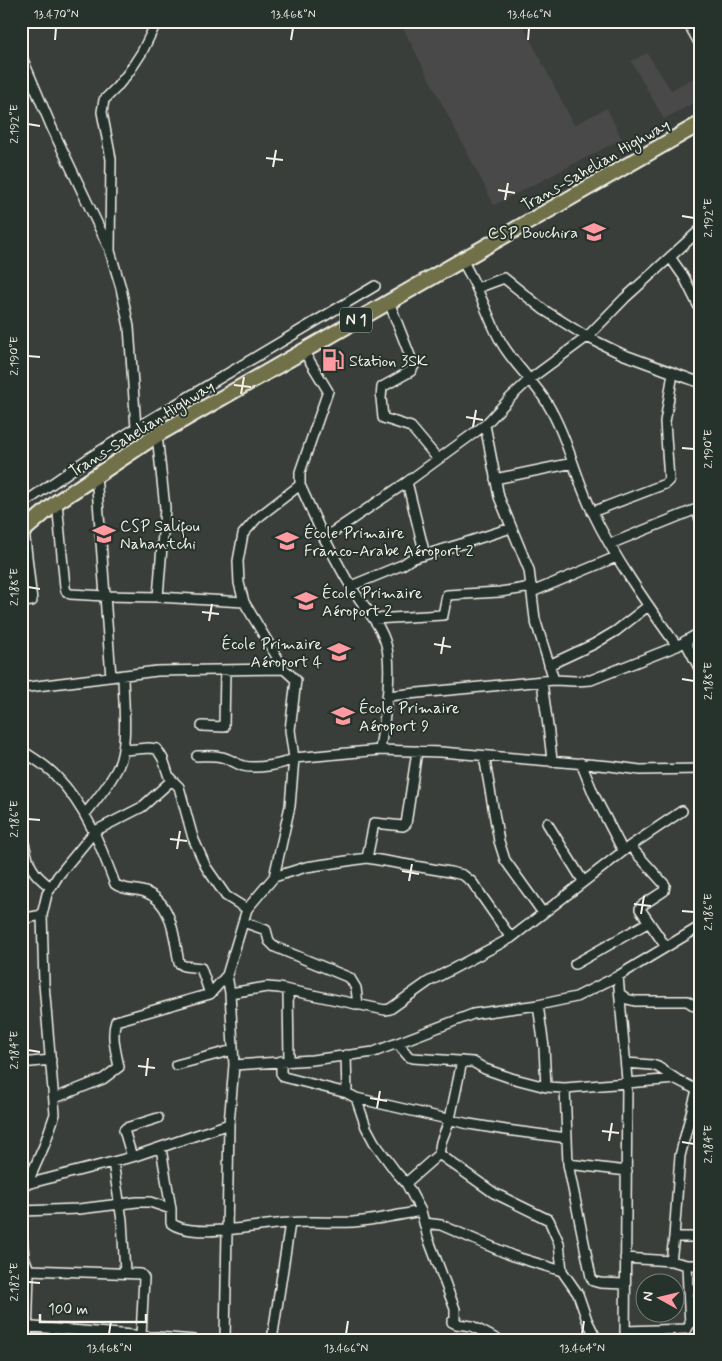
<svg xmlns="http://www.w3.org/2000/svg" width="722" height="1361" viewBox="0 0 722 1361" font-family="Mynerve,sans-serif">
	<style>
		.built { fill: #494948 }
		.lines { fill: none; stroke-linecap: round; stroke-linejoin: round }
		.minor-casing { stroke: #f4f1e8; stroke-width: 12 }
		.trunk-casing { stroke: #f4f1e8; stroke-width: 18 }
		.minor { stroke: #26332d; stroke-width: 9 }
		.trunk { stroke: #6f714a; stroke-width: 14 }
		.ticks { fill: none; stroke: #f4f1e8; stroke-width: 2 }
		.labels { text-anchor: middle; stroke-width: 4; stroke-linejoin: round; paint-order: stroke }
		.shield { fill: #26332d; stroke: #b6b8b0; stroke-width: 1 }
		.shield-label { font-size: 15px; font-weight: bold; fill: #f4f1e8 }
		.street-label { font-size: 16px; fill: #f4f1e8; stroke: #26332d }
		.poi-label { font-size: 16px; fill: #f4f1e8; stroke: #26332d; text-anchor: start }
		.neatline { fill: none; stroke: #f4f1e8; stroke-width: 2 }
		.ticks-label { font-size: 12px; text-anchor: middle; fill: #f4f1e8 }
	</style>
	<rect width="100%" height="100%" fill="#393e3b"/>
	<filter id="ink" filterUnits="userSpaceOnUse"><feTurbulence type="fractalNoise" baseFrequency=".02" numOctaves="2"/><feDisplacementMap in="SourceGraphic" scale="10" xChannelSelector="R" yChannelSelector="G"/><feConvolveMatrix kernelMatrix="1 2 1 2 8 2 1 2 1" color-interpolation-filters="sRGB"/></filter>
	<g filter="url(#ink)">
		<!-- built -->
		<path class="built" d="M 416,21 L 521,21 L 574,125 L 607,108 L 622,139 L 494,205 L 403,28 Z
			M 647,53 L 671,90 L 701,74 L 701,106 L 697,101 L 664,119 L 631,61 Z"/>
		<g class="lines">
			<defs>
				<path id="minor" d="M 687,21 L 701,46
					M 21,55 L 52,128 L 108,246
					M 670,257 L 684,277 L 701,311
					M 462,260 C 467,269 472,278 476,287 C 485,305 491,324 501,342 C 514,365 534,381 547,403 C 567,436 575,476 592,511 C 615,559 646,603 677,646
					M 477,288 L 504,278 L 544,310 L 587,337 L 622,354 L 701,383
					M 389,302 L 414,366 L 411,371 L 382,387 L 381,398 L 383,418 L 411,427 L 438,459
					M 303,350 L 328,391 L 300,472 L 300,485 L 324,538 L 407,482 L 485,425 L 510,398 L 530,379 L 587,337 L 625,298 L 701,229
					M 485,425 L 499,497 L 529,570 L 535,619 L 554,680
					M 136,428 L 129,327 L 121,288 L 110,251 L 111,159 L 102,112 L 104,100 L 116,88 L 129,72 L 142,52 L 157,21
					M 157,435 L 165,508 L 158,597
					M 96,474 L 111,677
					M 495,479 L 573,463
					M 407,482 L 425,555
					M 57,502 L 65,587 L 66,591 L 70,594 L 105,596 L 158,597 L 244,602
					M 21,505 L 92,456 L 136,428 L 375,286
					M 592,512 L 665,484 L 669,480 L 665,422 L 673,373
					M 324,538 C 333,554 341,570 350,585 C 363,607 386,628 388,655 C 391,686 384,719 380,750
					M 610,544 L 694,510 L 697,512 L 701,521
					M 351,586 L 402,565 L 411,559 L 461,544 L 511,528
					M 532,592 L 616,557
					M 21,602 L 32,601 L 24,530
					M 374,619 L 443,615 L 447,595 L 500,592 L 532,587
					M 685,641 L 701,672
					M 549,665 L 594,644 L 616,631 L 648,606
					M 542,681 C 545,709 550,734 552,762
					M 21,688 L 157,671 L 284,669
					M 387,696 L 554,680 L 575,681 L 591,680 L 677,646 L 701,632
					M 202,726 L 224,727 L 225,670
					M 21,750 C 33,758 46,765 56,776 C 86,807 100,844 115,884 C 124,891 135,888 145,892 C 173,902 174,938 179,963 L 184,966 L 201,968 L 210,994
					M 124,750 L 149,748 L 157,749 L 163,759 L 169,777 L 179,787 L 193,838 L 206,867 L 226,896 L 247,909
					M 197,756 C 205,756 213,755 221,757 C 229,758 236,764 243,766 C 257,769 283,765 294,758 L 380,750 L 441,752 L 610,766 L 640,770 L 701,769
					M 484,756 L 499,841 L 505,860 L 543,913
					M 581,763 L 594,795 L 623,851
					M 85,814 C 97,799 110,784 118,767 C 129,745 123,700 123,675
					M 547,823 L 583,881
					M 21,830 C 28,858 26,870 51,887
					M 630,846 L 665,885 L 664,891 L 641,906 L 640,909 L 666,947
					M 367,858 L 374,823 L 403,826 L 406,824 L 417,751
					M 274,877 L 290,806 L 294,758 L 290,730 L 296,680 L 284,669 L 244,602 L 239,583 L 238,561 L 243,534 L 256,519 L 300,485
					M 21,919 L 42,915
					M 243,922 L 266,930 L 269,941 L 275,947 L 350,978 L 356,988 L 358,1005
					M 575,964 L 649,922
					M 618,976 L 627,1080 L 625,1340
					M 288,990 L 289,1061
					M 230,993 L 267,987 L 279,988 L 385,1010 L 390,1009 L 428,982 L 511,938 L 630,846 L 682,811
					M 620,994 L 627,999 L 635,1001 L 687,1001 L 701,1010
					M 538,1005 L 544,1047 L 546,1087
					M 398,1044 L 409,1057 L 413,1058 L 473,1062 L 485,1069 L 511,1078 L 546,1087 L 565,1088 L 676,1079
					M 346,1055 L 347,1093
					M 281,1061 L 281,1073 L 284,1077 L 347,1093 L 356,1098 L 469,1124 L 506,1130 L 567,1138
					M 462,1061 L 450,1119 L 441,1142 L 439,1154 L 494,1193 L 549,1220 L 559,1243 L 562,1271 L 578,1294 L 587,1320 L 597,1340
					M 21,1063 L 51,1060
					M 626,1063 L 652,1065 L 658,1067 L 676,1079 L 701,1092
					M 176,1065 L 233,1050
					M 234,1065 L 312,1060 L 374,1052 L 473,1014 L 538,1005 L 576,997 L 618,976 L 701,926
					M 565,1088 L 568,1164 L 591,1277 L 593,1281 L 600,1283 L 625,1284
					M 55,1098 L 103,1079 L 119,1067 C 116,1052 111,1035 116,1021 L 210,994 L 227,975
					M 161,1148 L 171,1209 L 171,1223 C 192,1240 261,1224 288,1223 C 310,1221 332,1223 353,1222 C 376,1220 399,1215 421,1211 L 406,1183 L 396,1172 L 374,1142 L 366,1127 L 356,1098
					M 132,1157 L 124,1130 L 126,1128 L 158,1118
					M 113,1162 L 122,1220 L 125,1273
					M 568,1164 L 627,1171
					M 406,1183 L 439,1154
					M 27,1184 L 132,1157 L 229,1124
					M 21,1198 L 24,1188 L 27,1184 L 44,1146 L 55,1114 L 44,984 L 42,915 L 47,894 L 58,876 L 95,831 L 142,807 L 172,780
					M 21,1211 L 79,1209 L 137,1202 L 150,1202 L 171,1209
					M 421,1211 L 428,1238 L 455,1309 L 455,1319 L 452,1322 L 456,1324 L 472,1326 L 498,1340
					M 424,1223 L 441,1225 L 513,1256 L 562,1271
					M 21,1227 L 24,1257 L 29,1270 L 27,1340
					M 674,1237 L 701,1237
					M 625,1258 L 671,1261 L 674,1237 L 680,1156 L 697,1090
					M 671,1261 L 687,1265 L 701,1265
					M 687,1265 L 688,1289 L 701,1289
					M 29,1270 L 141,1274 L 144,1278 L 141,1336
					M 21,1326 L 194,1340
					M 625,1331 L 687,1329 L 690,1324 L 688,1289
					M 225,1340 L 229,1124 L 234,1065 L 230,993 L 227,975 L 247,909 L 274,877 L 306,867 L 367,858 L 450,872 L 463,875 L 472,882 L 511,938
					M 272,1340 L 290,1223"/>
				<path id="trunk" d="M 21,533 L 57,502 L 157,435 L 701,123"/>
			</defs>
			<!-- minor casing -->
			<use href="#minor" class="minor-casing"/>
			<!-- trunk casing -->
			<use href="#trunk" class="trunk-casing"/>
			<!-- minor -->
			<use href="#minor" class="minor"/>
			<!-- trunk -->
			<use href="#trunk" class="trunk"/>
		</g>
	</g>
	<!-- ticks -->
	<path class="ticks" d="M 55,40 L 56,28M 291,40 L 293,28M 528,40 L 529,28M 28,124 L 40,126M 266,158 L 283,160M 273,167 L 276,150M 498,190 L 515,193M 505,200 L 508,183M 682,216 L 694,218M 28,356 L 40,357M 234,385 L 251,387M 241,394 L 244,377M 466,417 L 483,420M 473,427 L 476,410M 682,448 L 694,449M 28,587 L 40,589M 202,612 L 219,614M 209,621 L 212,604M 434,644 L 451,647M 441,654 L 444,637M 682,679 L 694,681M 28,819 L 40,820M 170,839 L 187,841M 177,849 L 180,831M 402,871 L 419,874M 409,881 L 412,864M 634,904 L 651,906M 682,911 L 694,912M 641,914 L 644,896M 28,1050 L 40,1052M 138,1066 L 155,1068M 146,1076 L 148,1058M 370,1098 L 387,1101M 377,1108 L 380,1091M 602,1131 L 619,1133M 609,1141 L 612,1123M 682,1142 L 694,1144M 28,1282 L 40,1283M 109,1334 L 111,1321M 346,1334 L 348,1321M 582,1334 L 584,1321"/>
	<!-- icons -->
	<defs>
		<symbol id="school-bare" viewBox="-9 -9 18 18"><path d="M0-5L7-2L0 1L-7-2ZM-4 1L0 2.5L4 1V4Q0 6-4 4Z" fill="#ff9aa2" stroke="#26332d" stroke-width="2.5" paint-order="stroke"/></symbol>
		<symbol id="fuel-bare" viewBox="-9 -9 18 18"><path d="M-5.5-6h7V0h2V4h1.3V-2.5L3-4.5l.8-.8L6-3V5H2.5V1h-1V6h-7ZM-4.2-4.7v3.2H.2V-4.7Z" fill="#ff9aa2" stroke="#26332d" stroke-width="2.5" paint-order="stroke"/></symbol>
	</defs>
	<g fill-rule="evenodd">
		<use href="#school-bare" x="578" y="216" width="32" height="32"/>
		<use href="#fuel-bare" x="317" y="344" width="32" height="32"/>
		<use href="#school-bare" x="88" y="518" width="32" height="32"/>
		<use href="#school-bare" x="271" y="525" width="32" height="32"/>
		<use href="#school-bare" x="290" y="585" width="32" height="32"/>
		<use href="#school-bare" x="323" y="636" width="32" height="32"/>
		<use href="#school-bare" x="327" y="700" width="32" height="32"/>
	</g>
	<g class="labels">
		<!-- shield labels -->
		<rect class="shield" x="340" y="307.5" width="32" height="25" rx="4"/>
		<g class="shield-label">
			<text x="356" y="325">N 1</text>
		</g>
		<!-- street labels -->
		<g class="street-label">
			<text transform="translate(595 164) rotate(-30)" y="6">Trans-Sahelian Highway</text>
			<text transform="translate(141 428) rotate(-32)" y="6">Trans-Sahelian Highway</text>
		</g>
		<!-- poi labels -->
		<g class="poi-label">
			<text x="578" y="238" text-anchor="end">CSP Bouchira</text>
			<text x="349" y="366">Station 3SK</text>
			<text x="120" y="531">CSP Salifou<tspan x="120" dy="18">Nahantchi</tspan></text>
			<text x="304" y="538">École Primaire<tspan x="304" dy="18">Franco-Arabe Aéroport 2</tspan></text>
			<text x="322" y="598">École Primaire<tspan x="322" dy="18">Aéroport 2</tspan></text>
			<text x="322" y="649" text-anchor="end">École Primaire<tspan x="322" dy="18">Aéroport 4</tspan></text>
			<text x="359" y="713">École Primaire<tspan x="359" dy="18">Aéroport 9</tspan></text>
		</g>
	</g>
	<!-- margin -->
	<rect width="722" height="1361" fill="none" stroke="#26332d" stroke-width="55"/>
	<!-- north arrow -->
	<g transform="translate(660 1298) rotate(278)"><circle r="24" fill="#26332d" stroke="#787f78"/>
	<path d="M0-4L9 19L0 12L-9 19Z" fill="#ff9aa2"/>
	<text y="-8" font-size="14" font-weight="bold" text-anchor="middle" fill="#f4f1e8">N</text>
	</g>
	<!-- scale -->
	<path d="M40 1314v8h106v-8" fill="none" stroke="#f4f1e8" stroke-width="2.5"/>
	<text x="48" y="1314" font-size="15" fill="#f4f1e8" stroke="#26332d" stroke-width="4" paint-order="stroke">100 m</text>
	<rect x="28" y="28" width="666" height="1306" class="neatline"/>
	<g class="ticks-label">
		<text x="56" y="18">13.470°N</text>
		<text x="293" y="18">13.468°N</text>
		<text x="529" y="18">13.466°N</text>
		<text transform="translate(14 124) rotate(-90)" y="4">2.192°E</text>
		<text transform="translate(708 218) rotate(-90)" y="4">2.192°E</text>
		<text transform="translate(14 356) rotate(-90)" y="4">2.190°E</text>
		<text transform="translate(708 449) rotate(-90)" y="4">2.190°E</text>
		<text transform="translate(14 587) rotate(-90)" y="4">2.188°E</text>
		<text transform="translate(708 681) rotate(-90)" y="4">2.188°E</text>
		<text transform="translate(14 819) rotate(-90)" y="4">2.186°E</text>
		<text transform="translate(708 912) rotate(-90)" y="4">2.186°E</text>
		<text transform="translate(14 1050) rotate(-90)" y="4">2.184°E</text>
		<text transform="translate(708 1144) rotate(-90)" y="4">2.184°E</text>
		<text transform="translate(14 1282) rotate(-90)" y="4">2.182°E</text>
		<text x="109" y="1352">13.468°N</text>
		<text x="346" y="1352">13.466°N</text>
		<text x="582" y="1352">13.464°N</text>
	</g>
</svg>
